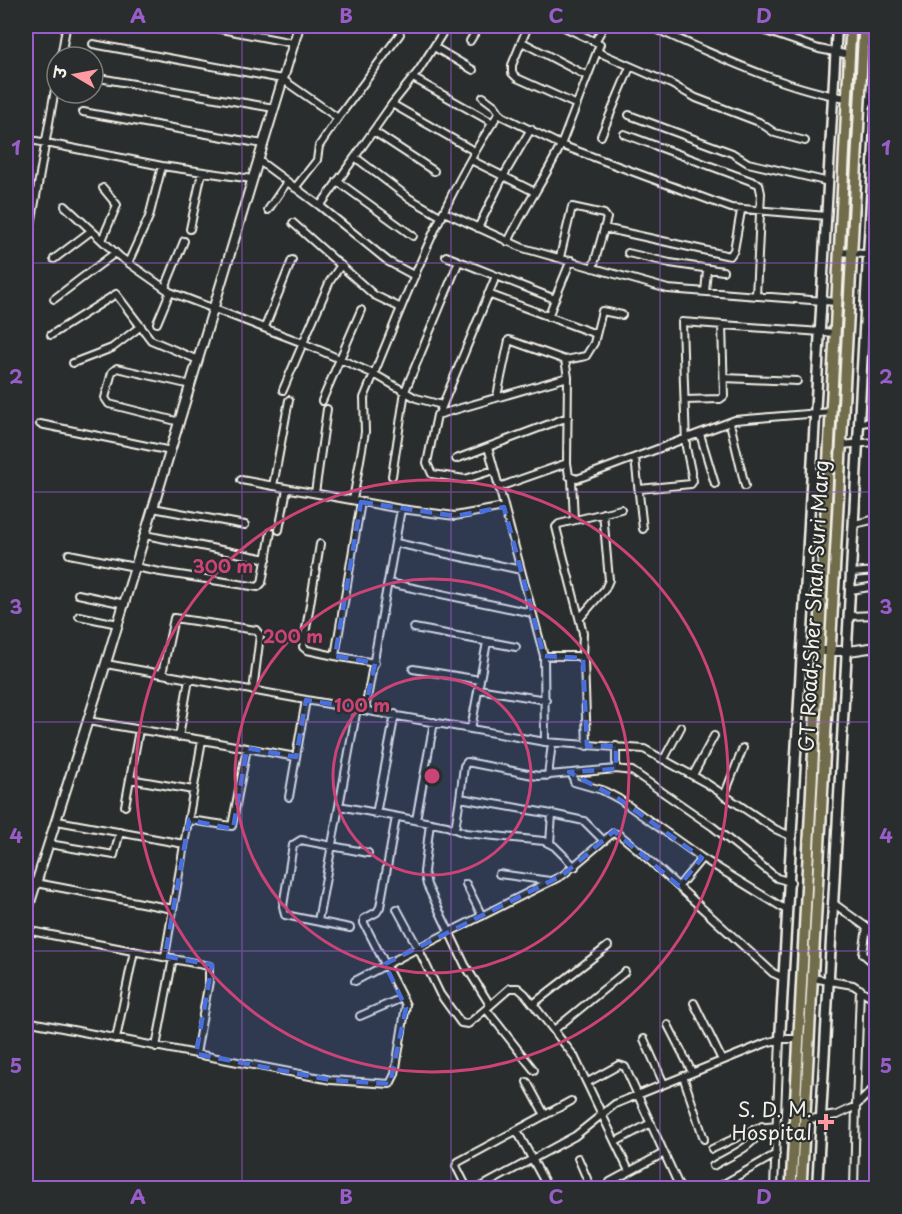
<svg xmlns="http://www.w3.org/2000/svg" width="902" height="1214" viewBox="0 0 902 1214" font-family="'Playpen Sans','Playpen Sans Deva',sans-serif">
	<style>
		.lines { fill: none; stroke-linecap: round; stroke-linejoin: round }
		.minor-casing { stroke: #f4f1e8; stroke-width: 10 }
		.tertiary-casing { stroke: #f4f1e8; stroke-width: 12 }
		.secondary-casing { stroke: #f4f1e8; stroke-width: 13 }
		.primary-casing { stroke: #f4f1e8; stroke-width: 14 }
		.minor { stroke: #2a2d2e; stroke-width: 6 }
		.tertiary { stroke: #2a2d2e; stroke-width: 8 }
		.secondary { stroke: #2a2d2e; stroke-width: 8 }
		.primary { stroke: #716c4b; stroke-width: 9 }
		.marked { fill: #486fdb; fill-opacity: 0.2; stroke: #486fdb; stroke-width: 4.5; stroke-dasharray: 12 8; stroke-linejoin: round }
		.grid { fill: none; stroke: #995dc9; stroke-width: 1.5; stroke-opacity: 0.55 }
		.ring { fill: none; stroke: #cc4377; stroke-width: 3 }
		.poi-dot { fill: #ff9aa2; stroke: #2a2d2e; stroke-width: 2 }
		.labels { text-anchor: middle; stroke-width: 4.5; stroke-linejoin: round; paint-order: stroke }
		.street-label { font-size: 20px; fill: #f4f1e8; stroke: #2a2d2e }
		.poi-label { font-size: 20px; fill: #f4f1e8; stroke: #2a2d2e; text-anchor: end }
		.centre { fill: #cc4377; stroke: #2a2d2e; stroke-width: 3 }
		.ring-label { font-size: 18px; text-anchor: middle; font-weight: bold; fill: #cc4377; stroke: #2a2d2e; stroke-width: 4.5; stroke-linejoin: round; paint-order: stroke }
		.neatline { fill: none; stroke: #995dc9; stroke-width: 2 }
		.grid-label { font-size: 20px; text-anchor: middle; font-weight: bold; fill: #995dc9 }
	</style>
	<rect width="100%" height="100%" fill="#2a2d2e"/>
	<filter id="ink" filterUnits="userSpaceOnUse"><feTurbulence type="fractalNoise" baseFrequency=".0167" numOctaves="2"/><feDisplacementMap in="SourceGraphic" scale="12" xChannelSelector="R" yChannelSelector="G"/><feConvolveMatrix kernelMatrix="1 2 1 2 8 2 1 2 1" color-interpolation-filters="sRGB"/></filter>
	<g filter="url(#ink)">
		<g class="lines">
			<defs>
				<path id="minor" d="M 205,26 L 293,43
					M 447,26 L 419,70 L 392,104 L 474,151
					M 528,26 L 512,65 L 512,73 L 517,78 L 575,104
					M 649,26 C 707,51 786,90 848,98
					M 751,26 L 819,49 L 850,55
					M 596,40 L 604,26
					M 470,41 L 479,26
					M 863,41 L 876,45
					M 522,42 L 587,76
					M 93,44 L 282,79 L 338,118
					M 434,47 L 473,70
					M 598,52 L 671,84 L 696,98 L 759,122 L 775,133 L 805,141
					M 61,57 L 66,28
					M 93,77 L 274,108
					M 413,78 L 493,123
					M 483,97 L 495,106 L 502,116 L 561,145 L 600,44 L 562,26
					M 392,104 L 355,157 L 409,198 L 442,217
					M 83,112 L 263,144
					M 629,115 L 732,153 L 748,163 L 829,182
					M 373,131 L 434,171
					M 624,134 L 759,184 L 761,193 L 756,296
					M 601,136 L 630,67
					M 26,139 L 162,166 L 252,179
					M 355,157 L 320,206 L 389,262 L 415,276
					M 258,160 L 320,206
					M 471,160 L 535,192
					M 337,181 L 413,236
					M 295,188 L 317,160 L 319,146 L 338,118 L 400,34
					M 65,206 L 120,257 L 170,292 L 303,343 L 283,390
					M 268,210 L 287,182
					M 444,212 L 523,248 L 668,289 L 837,302
					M 293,223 L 374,295 L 401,308
					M 478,228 L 504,175 L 531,129
					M 604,228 L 730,256 L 734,250 L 741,211
					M 190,229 L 202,172
					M 102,240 L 117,205 L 103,188
					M 508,242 C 524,208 545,179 561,145 L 731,208 L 827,216
					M 840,252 L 876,255
					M 26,253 L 57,78
					M 628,253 L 670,263 L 723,271
					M 446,256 L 555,299 L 571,260
					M 560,257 L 572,207 L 604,214 L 607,218 L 593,268
					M 54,259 L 91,231
					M 128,263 L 149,217 L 162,166
					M 341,265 L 330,281 L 303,343 L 374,374 L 416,398 L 442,405
					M 165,288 L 184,241
					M 705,292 L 707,270
					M 488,294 L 596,334
					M 54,299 L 115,253
					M 548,317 L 555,299
					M 157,323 L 170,292
					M 265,327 L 292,260
					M 51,335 L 116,294 L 151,340 L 198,360
					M 73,363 L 112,348 L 141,326
					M 724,378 L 797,381
					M 497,396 L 509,340 L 565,360 L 586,356 L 594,343 L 602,311 L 622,315
					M 685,400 L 720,399 L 724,396 L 722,325
					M 322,401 L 361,310
					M 439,414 L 496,276
					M 180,422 L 109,404 L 105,398 L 112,372 L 117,368 L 191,385
					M 730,423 L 745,486
					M 861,423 L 876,421
					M 40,424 L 171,451
					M 700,434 L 715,484
					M 841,445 L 876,442
					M 488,447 L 568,417
					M 635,458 L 643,529
					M 456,459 L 488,447 L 499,487
					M 567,463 L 569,476 L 577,479 L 735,420 L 832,412
					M 494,470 L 465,479 L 432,474 L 427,463 L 437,415 L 568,377
					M 392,476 L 405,391 L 459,261
					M 572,479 L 574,520
					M 241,480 L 401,509 L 365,710
					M 273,486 L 289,400
					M 639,489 L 691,484 L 693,481 L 686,447 L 682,322 L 835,333
					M 315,493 L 327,409
					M 353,500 L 365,432 L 364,398 C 404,302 441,200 499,113
					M 361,502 L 335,656 L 375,663
					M 153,508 L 245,525
					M 401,509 L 455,516 L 504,507
					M 855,524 L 876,519
					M 279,530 L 287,489
					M 145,535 L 267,559
					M 396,543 L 521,570 L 499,487 L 567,463 L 568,377 L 565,360
					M 320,544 L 303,647 L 307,650 L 335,656
					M 69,554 L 160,572 L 258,587 L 262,583 L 271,532
					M 521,570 L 544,656 L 545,742 L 644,749 L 706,783 L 775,829 L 793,837
					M 852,573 L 876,571
					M 389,583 L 532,613
					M 851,590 L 876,586
					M 78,594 L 125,604
					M 79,616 L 118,624
					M 850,616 L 876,615
					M 580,618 L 605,589 L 609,580 L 603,513
					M 414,628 L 516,647
					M 544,656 L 577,656 L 584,660 L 587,746
					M 582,657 L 583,633 L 556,527 L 559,524 L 621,509
					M 106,664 L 306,700
					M 413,669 L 480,680
					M 162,674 L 174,618 L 256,630 L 260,635 L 253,691
					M 478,689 L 546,700
					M 88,721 L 202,740
					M 471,729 L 487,642
					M 179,737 L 189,679
					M 616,746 L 616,769
					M 664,759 L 681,727
					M 572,773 L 574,782 L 602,790 L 619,799 L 702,858 L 788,911
					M 693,775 L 714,736
					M 548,776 L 552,743
					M 130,779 L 193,790
					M 724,796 L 743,748
					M 289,797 L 306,700 L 545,742
					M 460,798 L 464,766 L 467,762 L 538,776 L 616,769 L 632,771 L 713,827 L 777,878 L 791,882
					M 125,806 L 139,730
					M 339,806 L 447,826 L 465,833 L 544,841 L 554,846 L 575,867
					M 376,814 L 395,714
					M 552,814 L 584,821 L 604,841
					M 189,820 L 232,826 L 247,748
					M 416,820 L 434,722
					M 57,821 L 184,844
					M 430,823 L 424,872 L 427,885 L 465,965 L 490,1005
					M 455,829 L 460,798 L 552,814 L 550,843
					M 49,844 L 114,855 L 120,832
					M 499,874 L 550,881
					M 36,883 L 173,909
					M 466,884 L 482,916
					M 679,886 L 702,858
					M 833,903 L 876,934
					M 318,921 L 357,708
					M 867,927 L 863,954 L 876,965
					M 350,928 L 285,915 L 283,906 L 293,845 L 301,840 L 368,853
					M 26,930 L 209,966 L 209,981 L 196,1054
					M 165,956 L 202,740 L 296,757
					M 812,978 L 853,985 L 876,1000
					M 355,981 L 418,948 L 397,909
					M 694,1003 L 722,1060
					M 533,1004 L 608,946
					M 486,1009 L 468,1024 L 461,1023 L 440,994 L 418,948 L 563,875 L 613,833 L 620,835 L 637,849 L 773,973 L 784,978
					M 360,1016 L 402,998
					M 26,1021 L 331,1080 L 390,1084 L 395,1074 L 406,1005 L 364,923 L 364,919 L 377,912 L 380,907 L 396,817
					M 668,1025 L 692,1072
					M 554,1030 L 625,972
					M 116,1039 L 134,951
					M 644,1039 L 664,1084
					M 156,1047 L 173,958
					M 534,1070 L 486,1009 L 510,988 L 518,988 L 525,994 L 574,1056 L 629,1171
					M 683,1076 L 704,1139
					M 527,1082 L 545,1115
					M 588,1082 L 619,1065 L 625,1067 L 680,1188
					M 804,1120 L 837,1115 L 856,1106 L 860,989
					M 517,1131 L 548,1188
					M 617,1141 L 651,1123
					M 712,1149 L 757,1128 L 777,1126
					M 578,1158 L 591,1188
					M 713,1166 C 729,1156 757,1146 762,1126
					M 610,1182 L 664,1153
					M 720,1186 L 776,1154
					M 467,1188 L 456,1166 L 458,1162 L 571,1101
					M 479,1188 L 575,1136 L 615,1104 L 766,1043 L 780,1039 L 798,1039
					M 774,1188 L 780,1039
					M 854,1188 L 856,1106 L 876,1086"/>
				<path id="tertiary" d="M 818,651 L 849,651 L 876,647
					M 26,915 L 103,673 L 299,26"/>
				<path id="secondary" d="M 780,1039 L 837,26
					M 817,1188 C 837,828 859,468 876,108"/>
				<path id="primary" d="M 791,1188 L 851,26
					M 801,1188 L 864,26"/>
			</defs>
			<!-- minor casing -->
			<use href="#minor" class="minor-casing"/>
			<!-- tertiary casing -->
			<use href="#tertiary" class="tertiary-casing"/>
			<!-- secondary casing -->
			<use href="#secondary" class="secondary-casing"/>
			<!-- primary casing -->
			<use href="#primary" class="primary-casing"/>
			<!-- minor -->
			<use href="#minor" class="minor"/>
			<!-- tertiary -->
			<use href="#tertiary" class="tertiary"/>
			<!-- secondary -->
			<use href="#secondary" class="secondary"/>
			<!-- primary -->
			<use href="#primary" class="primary"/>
		</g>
	</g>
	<!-- marked area -->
	<path class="marked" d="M 361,502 L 455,516 L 504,507 L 544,656 L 583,658 L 587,746 L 616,746 L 616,769 L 569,772 L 619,799 L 702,858 L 679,886 L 614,831 L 563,875 L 385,964 L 406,1008 L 390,1084 L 331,1080 L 196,1054 L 212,965 L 165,956 L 189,820 L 233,829 L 247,748 L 296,757 L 306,700 L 365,709 L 375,663 L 335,656 Z"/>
	<!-- grid -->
	<path class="grid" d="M 242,26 L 242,1188M 451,26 L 451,1188M 660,26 L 660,1188M 26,263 L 876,263M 26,492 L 876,492M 26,722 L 876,722M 26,951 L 876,951"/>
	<!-- distance rings -->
	<g class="ring">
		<circle cx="432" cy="776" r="99"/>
		<circle cx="432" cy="776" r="197"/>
		<circle cx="432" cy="776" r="296"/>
	</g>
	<!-- markers -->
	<path class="poi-dot" d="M823 1113h6v6h6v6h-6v6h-6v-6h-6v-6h6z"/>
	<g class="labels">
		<!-- street labels -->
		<g class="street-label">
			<text transform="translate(814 606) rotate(-87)" y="7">GT Road;Sher Shah Suri Marg</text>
		</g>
		<!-- poi labels -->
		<g class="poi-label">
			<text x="812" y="1117">S. D. M.<tspan x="812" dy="23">Hospital</tspan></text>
		</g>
	</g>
	<circle cx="432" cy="776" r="9" class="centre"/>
	<g class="ring-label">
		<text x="223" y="573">300 m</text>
		<text x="293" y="643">200 m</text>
		<text x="362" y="712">100 m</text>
	</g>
	<!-- margin -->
	<rect width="902" height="1214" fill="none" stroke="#2a2d2e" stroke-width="66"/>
	<!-- north arrow -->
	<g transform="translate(75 75) rotate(280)"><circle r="28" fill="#2a2d2e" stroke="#7b7b78" stroke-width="1.5"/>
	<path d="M0-4.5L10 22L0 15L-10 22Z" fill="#ff9aa2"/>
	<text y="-9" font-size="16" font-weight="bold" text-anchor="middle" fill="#f4f1e8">उ</text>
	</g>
	<rect x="33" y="33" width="836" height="1148" class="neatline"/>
	<g class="grid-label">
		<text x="138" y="23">A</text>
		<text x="346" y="23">B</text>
		<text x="556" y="23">C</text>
		<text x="764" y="23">D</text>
		<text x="16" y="155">1</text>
		<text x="886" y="155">1</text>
		<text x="16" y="384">2</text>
		<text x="886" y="384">2</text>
		<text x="16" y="614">3</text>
		<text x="886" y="614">3</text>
		<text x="16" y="843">4</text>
		<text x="886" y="843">4</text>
		<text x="16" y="1073">5</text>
		<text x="886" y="1073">5</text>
		<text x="138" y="1204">A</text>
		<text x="346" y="1204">B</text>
		<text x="556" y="1204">C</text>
		<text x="764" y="1204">D</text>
	</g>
</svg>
